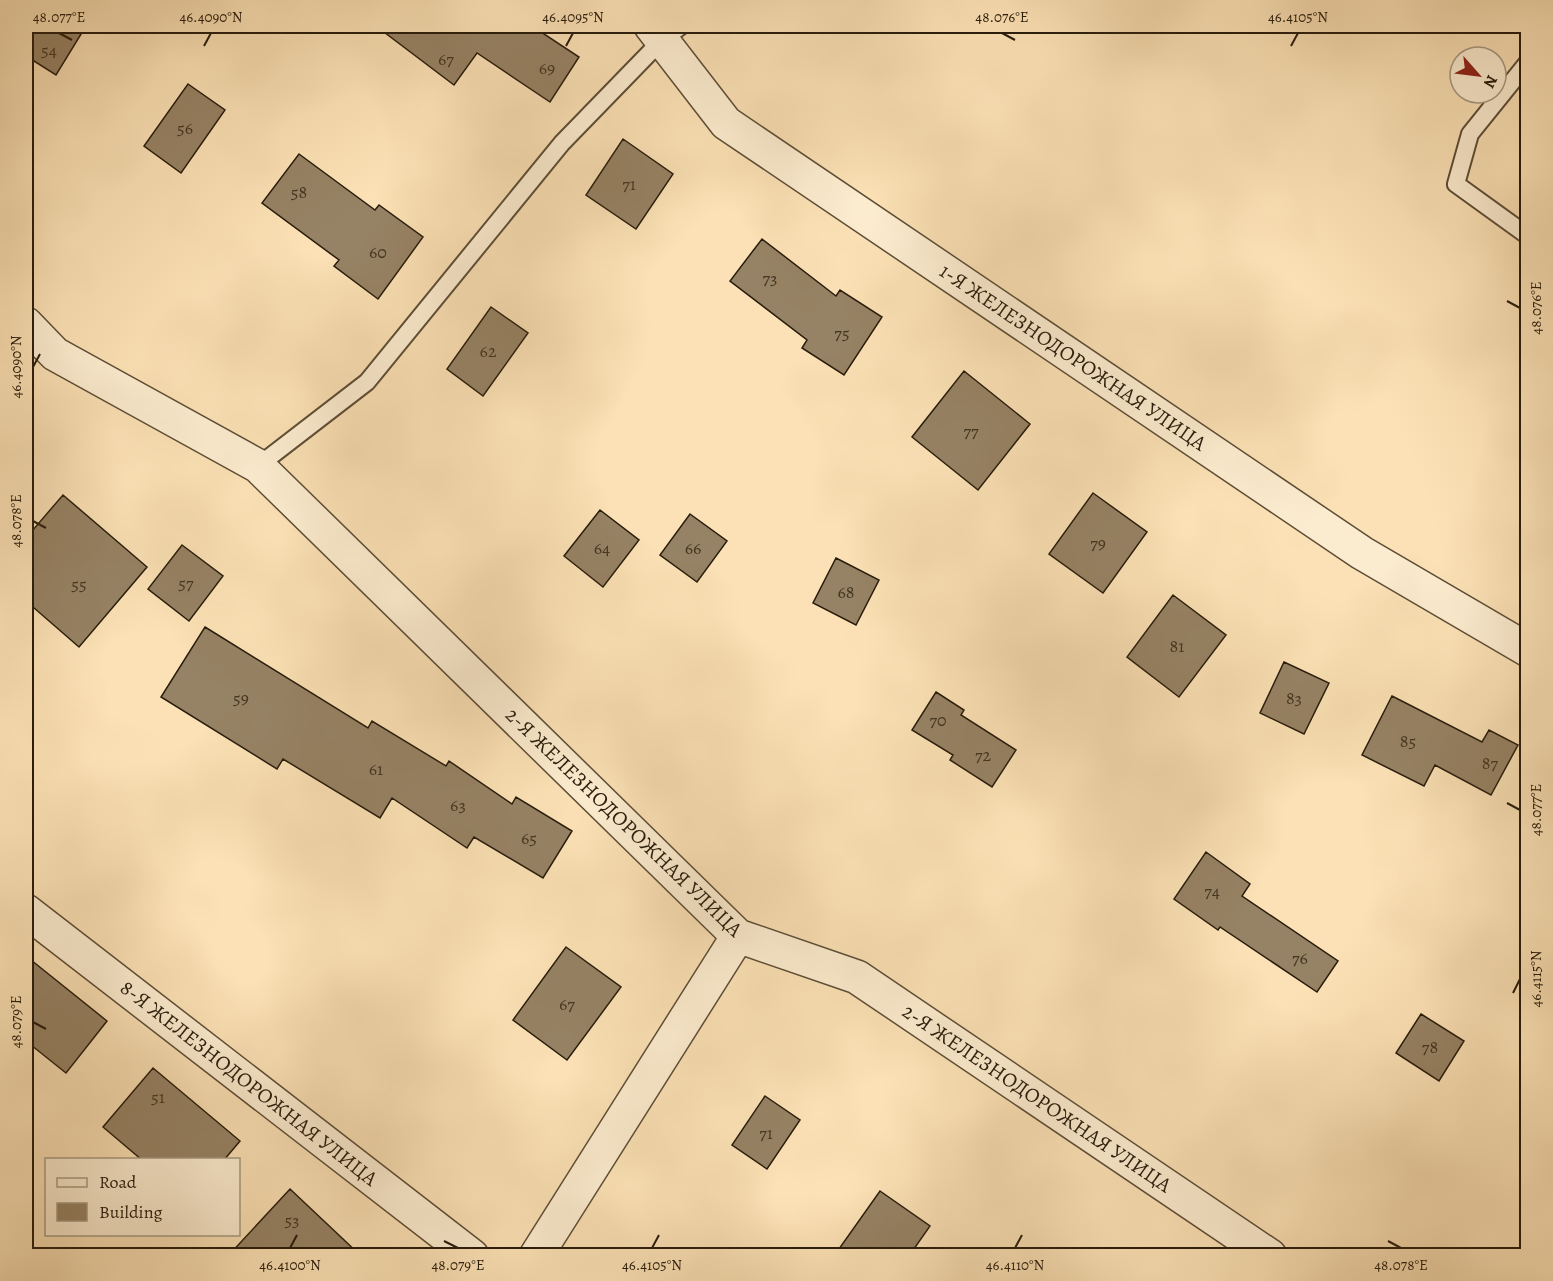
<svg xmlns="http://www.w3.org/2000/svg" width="1553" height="1281" viewBox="0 0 1553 1281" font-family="Alegreya,serif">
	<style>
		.building { fill: #968264; stroke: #281c0c; stroke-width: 1.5 }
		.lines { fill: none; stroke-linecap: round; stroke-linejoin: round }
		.lane-casing { stroke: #5d4d36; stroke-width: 20 }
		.street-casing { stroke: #5d4d36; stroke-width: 36 }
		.lane { stroke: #fceccf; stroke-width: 16 }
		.street { stroke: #fceccf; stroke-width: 33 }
		.ticks { fill: none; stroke: #281c0c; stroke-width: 2 }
		.labels { text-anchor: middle; stroke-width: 4.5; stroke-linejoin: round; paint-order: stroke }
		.number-label { font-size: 18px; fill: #443622 }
		.street-label { font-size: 21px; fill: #281c0c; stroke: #fceccf }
		.neatline { fill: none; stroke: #281c0c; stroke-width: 2 }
		.ticks-label { font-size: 15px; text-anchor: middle; fill: #281c0c }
	</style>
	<rect width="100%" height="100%" fill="#fbe1b5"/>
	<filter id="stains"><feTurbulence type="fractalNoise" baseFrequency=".00333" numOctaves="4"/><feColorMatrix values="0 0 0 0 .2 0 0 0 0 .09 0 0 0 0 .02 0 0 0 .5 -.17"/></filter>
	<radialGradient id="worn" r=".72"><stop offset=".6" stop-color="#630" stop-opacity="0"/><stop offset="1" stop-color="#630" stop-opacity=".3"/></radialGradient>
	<!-- building -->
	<path class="building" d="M 36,26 L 86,26 L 56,75 L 26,56 L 26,43 Z
		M 376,26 L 532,26 L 579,57 L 550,102 L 477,53 L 454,85 Z
		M 188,84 L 225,110 L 181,173 L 144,146 Z
		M 623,139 L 673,174 L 636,229 L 586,195 Z
		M 299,154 L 375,210 L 379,205 L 423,237 L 378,299 L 334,266 L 339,260 L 262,203 Z
		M 762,239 L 836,296 L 840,290 L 882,317 L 844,375 L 802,348 L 807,340 L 730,281 Z
		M 491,307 L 528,333 L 483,396 L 447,369 Z
		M 964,371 L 1030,424 L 978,490 L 912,437 Z
		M 1093,493 L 1147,532 L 1103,593 L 1049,554 Z
		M 63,495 L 147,567 L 79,647 L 26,601 L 26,538 Z
		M 600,510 L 639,540 L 603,587 L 564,556 Z
		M 690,514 L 727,541 L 697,582 L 660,555 Z
		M 182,545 L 223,576 L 189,621 L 148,589 Z
		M 836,558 L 879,580 L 856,625 L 813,603 Z
		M 1173,595 L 1226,635 L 1179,697 L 1127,657 Z
		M 205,627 L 368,728 L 372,721 L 446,766 L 449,761 L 512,804 L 516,797 L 572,831 L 543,878 L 474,837 L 467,848 L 392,798 L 380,818 L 283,759 L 277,769 L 161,697 Z
		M 1284,662 L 1329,683 L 1304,734 L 1260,713 Z
		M 936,692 L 964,710 L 961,715 L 1016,750 L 992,787 L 950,760 L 953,755 L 912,730 Z
		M 1392,696 L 1482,742 L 1489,730 L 1518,745 L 1491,795 L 1435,765 L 1424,786 L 1362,755 Z
		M 1206,852 L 1250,884 L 1242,896 L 1338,961 L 1317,992 L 1220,927 L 1218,930 L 1174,899 Z
		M 566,947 L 621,987 L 567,1060 L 513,1020 Z
		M 26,956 L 107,1021 L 66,1073 L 26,1041 Z
		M 1421,1014 L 1464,1041 L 1439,1081 L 1396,1053 Z
		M 153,1068 L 240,1141 L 224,1160 L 142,1160 L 103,1127 Z
		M 765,1096 L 800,1120 L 767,1169 L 732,1145 Z
		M 290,1189 L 361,1256 L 228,1256 Z
		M 880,1191 L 930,1226 L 909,1256 L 834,1256 Z"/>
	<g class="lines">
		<defs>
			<path id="lane" d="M 1528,62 L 1470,134 L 1456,184 L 1528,236
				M 258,466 L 367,382 L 562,143 L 662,40 L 681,26"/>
			<path id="street" d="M 651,26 L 726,123 L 1362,553 L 1528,650
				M 26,324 L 55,354 L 258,466 L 738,936 L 857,977 L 1270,1256
				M 26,911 L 472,1256
				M 536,1256 L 738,936"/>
		</defs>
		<!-- lane casing -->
		<use href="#lane" class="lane-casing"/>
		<!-- street casing -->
		<use href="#street" class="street-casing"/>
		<!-- lane -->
		<use href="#lane" class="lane"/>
		<!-- street -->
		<use href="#street" class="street"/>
	</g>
	<!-- ticks -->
	<path class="ticks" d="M 59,33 L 72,40M 1002,33 L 1015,40M 204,46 L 211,33M 566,46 L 573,33M 1291,46 L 1298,33M 1507,301 L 1520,308M 33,367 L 40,354M 33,521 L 46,528M 1507,803 L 1520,810M 1513,993 L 1520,979M 33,1022 L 46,1029M 444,1241 L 458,1248M 1388,1241 L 1401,1248M 290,1248 L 297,1235M 652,1248 L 659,1235M 1015,1248 L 1022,1235"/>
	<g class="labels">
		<!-- number labels -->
		<g class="number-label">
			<text x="49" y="56">54</text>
			<text x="446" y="65">67</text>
			<text x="547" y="74">69</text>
			<text x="185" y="134">56</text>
			<text x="629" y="190">71</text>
			<text x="299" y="198">58</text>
			<text x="378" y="258">60</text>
			<text x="770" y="284">73</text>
			<text x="842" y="339">75</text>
			<text x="488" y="357">62</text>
			<text x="971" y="437">77</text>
			<text x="1098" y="549">79</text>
			<text x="602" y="554">64</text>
			<text x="693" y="554">66</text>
			<text x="186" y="589">57</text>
			<text x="79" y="590">55</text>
			<text x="846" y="598">68</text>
			<text x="1177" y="652">81</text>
			<text x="241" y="704">59</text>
			<text x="1294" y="704">83</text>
			<text x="938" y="726">70</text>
			<text x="1408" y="747">85</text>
			<text x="983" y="761">72</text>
			<text x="1490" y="769">87</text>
			<text x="376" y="775">61</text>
			<text x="458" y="811">63</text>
			<text x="529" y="844">65</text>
			<text x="1212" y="897">74</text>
			<text x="1300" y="964">76</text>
			<text x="567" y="1010">67</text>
			<text x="1430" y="1053">78</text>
			<text x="158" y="1103">51</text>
			<text x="766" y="1139">71</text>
			<text x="292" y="1226">53</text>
		</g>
		<!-- street labels -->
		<g class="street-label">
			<text transform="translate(1073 357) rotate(34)" y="7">1-Я ЖЕЛЕЗНОДОРОЖНАЯ УЛИЦА</text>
			<text transform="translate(624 822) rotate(44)" y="7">2-Я ЖЕЛЕЗНОДОРОЖНАЯ УЛИЦА</text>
			<text transform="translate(249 1083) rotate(38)" y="7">8-Я ЖЕЛЕЗНОДОРОЖНАЯ УЛИЦА</text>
			<text transform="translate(1037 1098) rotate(34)" y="7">2-Я ЖЕЛЕЗНОДОРОЖНАЯ УЛИЦА</text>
		</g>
	</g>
	<!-- margin -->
	<rect width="1553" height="1281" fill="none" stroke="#fbe1b5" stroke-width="66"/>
	<!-- legend -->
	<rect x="45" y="1158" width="195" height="78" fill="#fceccf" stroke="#a79981" stroke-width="1.5"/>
	<rect x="57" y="1178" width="30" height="9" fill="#fceccf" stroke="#a79981" stroke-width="1.5"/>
	<text x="99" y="1188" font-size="18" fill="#281c0c">Road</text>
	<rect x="57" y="1203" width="30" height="18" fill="#968264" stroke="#a79981" stroke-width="1.5"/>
	<text x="99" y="1218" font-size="18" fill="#281c0c">Building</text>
	<!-- north arrow -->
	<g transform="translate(1478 75) rotate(118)"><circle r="28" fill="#fceccf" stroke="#a79981" stroke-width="1.5"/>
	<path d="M0-4.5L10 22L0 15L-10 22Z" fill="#8f2418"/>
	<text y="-9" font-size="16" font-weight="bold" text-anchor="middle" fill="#281c0c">N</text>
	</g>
	<rect x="33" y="33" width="1487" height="1215" class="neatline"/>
	<g class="ticks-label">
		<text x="59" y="22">48.077°E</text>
		<text x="211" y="22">46.4090°N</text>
		<text x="573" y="22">46.4095°N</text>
		<text x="1002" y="22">48.076°E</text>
		<text x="1298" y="22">46.4105°N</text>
		<text transform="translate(1536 308) rotate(-90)" y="5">48.076°E</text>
		<text transform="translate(16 367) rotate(-90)" y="5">46.4090°N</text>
		<text transform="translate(16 521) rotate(-90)" y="5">48.078°E</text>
		<text transform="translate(1536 810) rotate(-90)" y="5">48.077°E</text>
		<text transform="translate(1536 979) rotate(-90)" y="5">46.4115°N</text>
		<text transform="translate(16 1022) rotate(-90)" y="5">48.079°E</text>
		<text x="290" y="1270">46.4100°N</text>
		<text x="458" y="1270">48.079°E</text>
		<text x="652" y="1270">46.4105°N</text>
		<text x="1015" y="1270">46.4110°N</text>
		<text x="1401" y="1270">48.078°E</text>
	</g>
	<rect width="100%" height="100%" filter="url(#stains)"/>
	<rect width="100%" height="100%" fill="url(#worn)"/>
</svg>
